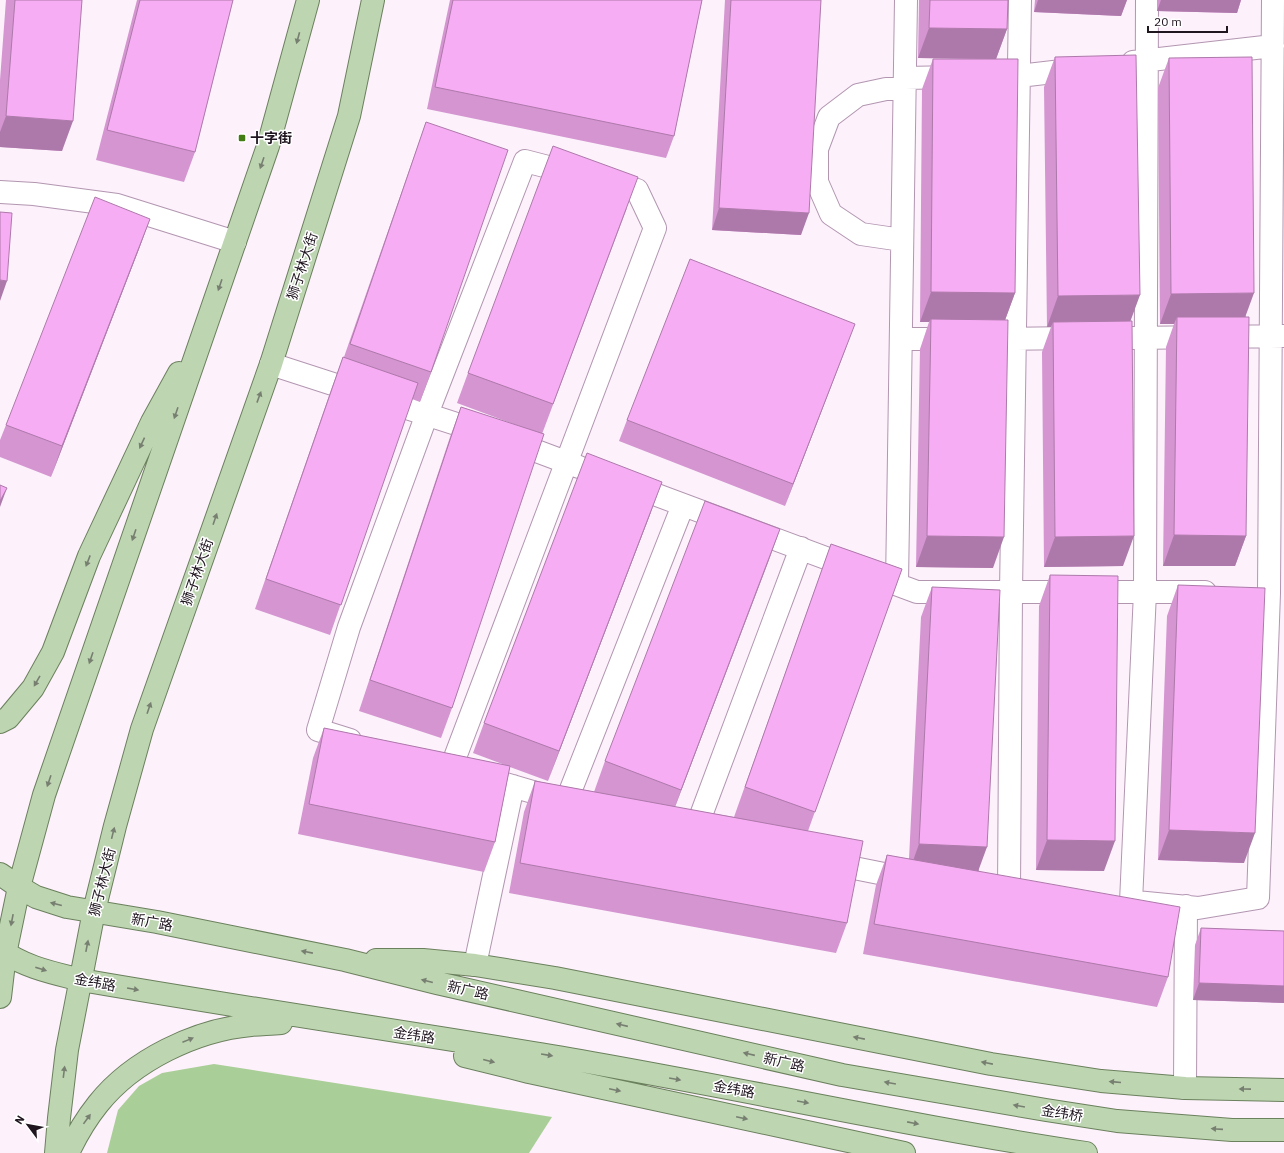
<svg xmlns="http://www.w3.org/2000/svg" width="1284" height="1153" viewBox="0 0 1284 1153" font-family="'IBM Plex Sans','Noto Sans SC',sans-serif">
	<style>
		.green { fill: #aace97 }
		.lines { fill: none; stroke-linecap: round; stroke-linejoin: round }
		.minor-casing { stroke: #b296b0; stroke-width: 24 }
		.major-casing { stroke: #6b805d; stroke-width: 24 }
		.minor { stroke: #fff; stroke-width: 22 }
		.major { stroke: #bed5b2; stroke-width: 22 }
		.wall { fill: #d495d1 }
		.shaded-wall { fill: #ad79aa }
		.building { fill: #f7adf3; stroke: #ad79aa }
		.oneway { fill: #777f70 }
		.poi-dot { fill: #437c14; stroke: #fff; stroke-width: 1.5 }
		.labels { text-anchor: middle; stroke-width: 3; stroke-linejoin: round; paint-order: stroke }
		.poi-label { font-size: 14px; font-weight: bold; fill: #201620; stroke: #fff; text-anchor: start }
		.street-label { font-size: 14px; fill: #201620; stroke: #fff }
	</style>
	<rect width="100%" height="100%" fill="#fdf1fc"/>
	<!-- green -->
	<path class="green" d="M 214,1064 L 552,1117 L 529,1153 L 107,1153 L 118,1110 L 139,1086 L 162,1073 Z"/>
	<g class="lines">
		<defs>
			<path id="minor" d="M 1133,62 L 1273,46
				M 1004,76 L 1019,76 L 1079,69
				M 905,78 L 955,77
				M 0,192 L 34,194 L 117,205 L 235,242
				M 902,240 L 861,234 L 831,214 L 817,182 L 817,149 L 829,117 L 858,95 L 886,89 L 904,89
				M 1132,338 L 1284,336
				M 901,339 L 953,339
				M 1002,339 L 1077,338
				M 271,364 L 515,443 L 579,467
				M 630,485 L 917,592 L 1205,592
				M 897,584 L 906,0
				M 350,740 L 318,730 L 349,627 L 427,414 L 525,161 L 637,190 L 655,228 L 451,768
				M 478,776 L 560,800
				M 566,802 L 683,505
				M 694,834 L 801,548
				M 829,863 L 909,879
				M 1009,891 L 1011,592 L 1020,0
				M 1131,902 L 1145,592 L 1147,0
				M 1136,902 L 1198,908 L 1258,898 L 1269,593 L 1273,0
				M 475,965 L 513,786
				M 1185,1088 L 1186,906"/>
			<path id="major" d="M 0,722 L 8,718 L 33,688 L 53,652 L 89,556 L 152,422 L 179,373
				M 0,874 L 19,887 L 36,897 L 67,907 L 157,922 L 345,960 L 437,983 L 842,1075 L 1046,1110 L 1117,1121 L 1232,1130 L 1284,1130
				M 0,949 C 23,967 53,973 81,980 C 237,1007 395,1030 552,1056 C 730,1086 907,1126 1086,1153
				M 376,960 L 423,960 L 475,965 L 555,978 L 991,1064 L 1101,1081 L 1185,1088 L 1284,1090
				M 0,997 L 5,954 L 19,887 L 44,795 L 268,146 L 308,0
				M 465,1056 L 529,1072 L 904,1153
				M 56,1153 L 59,1118 L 67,1050 L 94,911 L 115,826 L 142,729 L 271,364 L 349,116 L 373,0
				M 68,1153 C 76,1136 86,1119 98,1104 C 133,1060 196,1030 251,1025 C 261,1024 271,1024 281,1023"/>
		</defs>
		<!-- minor casing -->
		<use href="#minor" class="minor-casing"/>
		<!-- major casing -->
		<use href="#major" class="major-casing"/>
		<!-- minor -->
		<use href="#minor" class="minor"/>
		<!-- major -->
		<use href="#major" class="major"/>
	</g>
	<!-- wall -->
	<path class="wall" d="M 6,0 L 82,0 L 62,151 L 0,147 L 0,80 Z
		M 137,0 L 233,0 L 195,152 L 184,182 L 96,160 Z
		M 450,0 L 702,0 L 674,136 L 666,158 L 427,109 Z
		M 725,0 L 821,0 L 801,235 L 712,230 Z
		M 919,0 L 1008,0 L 1007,29 L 996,59 L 1015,293 L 1005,320 L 993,568 L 916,567 L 920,349 L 929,322 L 920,322 L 922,89 L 933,59 L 978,59 L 918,58 Z
		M 1035,0 L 1127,0 L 1121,16 L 1034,12 Z
		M 1157,0 L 1241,0 L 1237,13 L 1157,11 Z
		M 1055,57 L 1130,321 L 1123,566 L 1044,567 L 1042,352 L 1051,327 L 1047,327 L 1044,87 Z
		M 1169,58 L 1246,317 L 1246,536 L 1235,566 L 1163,566 L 1166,347 L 1174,324 L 1160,324 L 1158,88 Z
		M 426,122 L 431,372 L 420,402 L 412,399 L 330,635 L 255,609 L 332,387 L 343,357 L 344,357 Z
		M 627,208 L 542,434 L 452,708 L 441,738 L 359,711 L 450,437 L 461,407 L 524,428 L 457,403 L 468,373 Z
		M 150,219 L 139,249 L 51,477 L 0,457 L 0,440 L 6,425 Z
		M 847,345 L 785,506 L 619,441 L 627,420 Z
		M 651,512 L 548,781 L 510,767 L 495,842 L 484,872 L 298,834 L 313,758 L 324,728 L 505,765 L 473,753 L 484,723 Z
		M 780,529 L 675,807 L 734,817 L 831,544 L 902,569 L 808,831 L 847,923 L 836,953 L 509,893 L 524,812 L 535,781 L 596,792 L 594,792 L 605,761 Z
		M 1050,575 L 1104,871 L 1036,870 L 1039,606 Z
		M 1178,585 L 1244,863 L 1158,860 L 1167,616 Z
		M 932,587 L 979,871 L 1168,977 L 1157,1007 L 863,954 L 876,885 L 887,855 L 909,859 L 921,617 Z
		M 1201,928 L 1284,931 L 1284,1003 L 1193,1000 L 1195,945 Z"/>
	<!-- shaded-wall -->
	<path class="shaded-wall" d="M 1038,0 L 1127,0 L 1121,16 L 1034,12 Z
		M 1161,0 L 1241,0 L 1237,13 L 1157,11 Z
		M 929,28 L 1007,29 L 996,59 L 918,58 Z
		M 6,116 L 73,121 L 62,151 L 0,147 L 0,132 Z
		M 719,208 L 809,213 L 801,235 L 712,230 Z
		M 150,219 L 139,249 L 51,477 L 62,446 Z
		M 0,280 L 7,281 L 0,301 Z
		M 931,292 L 1015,293 L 1004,323 L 931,319 L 929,322 L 920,322 Z
		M 1254,293 L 1243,323 L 1177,317 L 1174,324 L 1160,324 L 1171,294 Z
		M 1140,295 L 1129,325 L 1053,322 L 1051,327 L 1047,327 L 1058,296 Z
		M 855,324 L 847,345 L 785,506 L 793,484 Z
		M 662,482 L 651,512 L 548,781 L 559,751 Z
		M 7,488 L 0,507 L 0,501 Z
		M 780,529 L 769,560 L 670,820 L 681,790 Z
		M 1174,535 L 1246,536 L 1235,566 L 1163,566 Z
		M 927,536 L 1004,537 L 993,568 L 916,567 Z
		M 1134,536 L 1123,566 L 1044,567 L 1055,537 Z
		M 1169,830 L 1255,833 L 1244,863 L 1158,860 Z
		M 1047,840 L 1115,841 L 1104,871 L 1036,870 Z
		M 919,844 L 987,847 L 976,877 L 908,875 Z
		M 1199,983 L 1284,986 L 1284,1003 L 1193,1000 Z"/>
	<!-- building -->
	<path class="building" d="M 15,0 L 82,0 L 73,121 L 6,116 Z
		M 140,0 L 233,0 L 195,152 L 107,130 Z
		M 453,0 L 702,0 L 674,136 L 435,87 Z
		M 731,0 L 821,0 L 809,213 L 719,208 Z
		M 930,0 L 1008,0 L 1007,29 L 929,28 Z
		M 1136,55 L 1140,295 L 1058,296 L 1055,57 Z
		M 1252,57 L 1254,293 L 1171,294 L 1169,58 Z
		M 933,59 L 1018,59 L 1015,293 L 931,292 Z
		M 426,122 L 508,150 L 431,372 L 350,344 Z
		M 553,146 L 638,177 L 553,404 L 468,373 Z
		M 95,197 L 150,219 L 62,446 L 6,425 Z
		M 0,212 L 12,213 L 7,281 L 0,280 Z
		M 690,259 L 855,324 L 793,484 L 627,420 Z
		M 1177,317 L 1249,317 L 1246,536 L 1174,535 Z
		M 931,319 L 1008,320 L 1004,537 L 927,536 Z
		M 1132,321 L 1134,536 L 1055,537 L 1053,322 Z
		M 343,357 L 418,383 L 341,605 L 266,579 Z
		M 461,407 L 544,434 L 452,708 L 370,680 Z
		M 587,453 L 662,482 L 559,751 L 484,723 Z
		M 0,485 L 7,488 L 0,501 Z
		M 705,501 L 780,529 L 681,790 L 605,761 Z
		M 831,544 L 902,569 L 815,812 L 745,787 Z
		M 1050,575 L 1118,576 L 1115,841 L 1047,840 Z
		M 1178,585 L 1265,588 L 1255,833 L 1169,830 Z
		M 932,587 L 1000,590 L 987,847 L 919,844 Z
		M 324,728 L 510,766 L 495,842 L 309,804 Z
		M 535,781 L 863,841 L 847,923 L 520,863 Z
		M 887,855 L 1180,907 L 1168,977 L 874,924 Z
		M 1201,928 L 1284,931 L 1284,986 L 1199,983 Z"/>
	<!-- one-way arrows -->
	<defs><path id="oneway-solid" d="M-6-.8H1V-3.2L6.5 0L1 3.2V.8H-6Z"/></defs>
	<g class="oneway">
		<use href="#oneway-solid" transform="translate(298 38) rotate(105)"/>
		<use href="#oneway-solid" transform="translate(262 163) rotate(109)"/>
		<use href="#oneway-solid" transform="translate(220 285) rotate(109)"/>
		<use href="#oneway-solid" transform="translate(259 397) rotate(-70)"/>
		<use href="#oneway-solid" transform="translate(176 413) rotate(109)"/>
		<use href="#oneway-solid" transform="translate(142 443) rotate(115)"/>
		<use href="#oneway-solid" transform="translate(215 519) rotate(-71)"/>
		<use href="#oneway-solid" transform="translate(134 535) rotate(109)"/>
		<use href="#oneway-solid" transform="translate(88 561) rotate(111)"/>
		<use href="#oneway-solid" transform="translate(91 658) rotate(109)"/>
		<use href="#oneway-solid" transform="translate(37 681) rotate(120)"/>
		<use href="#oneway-solid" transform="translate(149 708) rotate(-71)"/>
		<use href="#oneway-solid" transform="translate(49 781) rotate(109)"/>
		<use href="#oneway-solid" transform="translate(113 833) rotate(-76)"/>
		<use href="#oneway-solid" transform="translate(56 904) rotate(-166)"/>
		<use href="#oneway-solid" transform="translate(12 920) rotate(101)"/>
		<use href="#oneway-solid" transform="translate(87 946) rotate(-79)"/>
		<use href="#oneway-solid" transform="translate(307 952) rotate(-169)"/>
		<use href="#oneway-solid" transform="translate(41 969) rotate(18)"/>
		<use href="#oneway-solid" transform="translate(427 981) rotate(-166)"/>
		<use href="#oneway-solid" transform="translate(133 989) rotate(10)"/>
		<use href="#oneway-solid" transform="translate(622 1025) rotate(-167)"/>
		<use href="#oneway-solid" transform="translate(859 1038) rotate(-169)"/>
		<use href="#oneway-solid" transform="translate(188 1040) rotate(-22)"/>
		<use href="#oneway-solid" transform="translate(749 1054) rotate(-167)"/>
		<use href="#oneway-solid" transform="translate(547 1055) rotate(9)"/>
		<use href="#oneway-solid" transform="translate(489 1061) rotate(14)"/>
		<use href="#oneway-solid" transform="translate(987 1063) rotate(-169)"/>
		<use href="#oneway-solid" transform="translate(64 1072) rotate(-83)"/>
		<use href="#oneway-solid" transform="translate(675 1079) rotate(10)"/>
		<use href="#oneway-solid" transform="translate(1115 1082) rotate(-175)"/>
		<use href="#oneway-solid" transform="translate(890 1083) rotate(-170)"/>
		<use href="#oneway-solid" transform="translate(1245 1089) rotate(-179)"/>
		<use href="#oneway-solid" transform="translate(615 1090) rotate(12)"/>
		<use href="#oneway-solid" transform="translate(803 1102) rotate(10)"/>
		<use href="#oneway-solid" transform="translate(1019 1106) rotate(-170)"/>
		<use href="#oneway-solid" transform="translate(742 1118) rotate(12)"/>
		<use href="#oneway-solid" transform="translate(87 1119) rotate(-54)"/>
		<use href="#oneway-solid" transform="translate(913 1123) rotate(11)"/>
		<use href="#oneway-solid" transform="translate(1217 1129) rotate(-176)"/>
	</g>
	<!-- markers -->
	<rect class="poi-dot" x="238" y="134" width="8" height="8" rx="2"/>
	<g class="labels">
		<!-- poi labels -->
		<g class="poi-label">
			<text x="250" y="143">十字街</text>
		</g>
		<!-- street labels -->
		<g class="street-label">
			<text transform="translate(302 266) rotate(-72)" y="5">狮子林大街</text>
			<text transform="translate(197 572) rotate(-71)" y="5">狮子林大街</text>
			<text transform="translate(102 882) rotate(-76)" y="5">狮子林大街</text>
			<text transform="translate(152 922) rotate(10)" y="5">新广路</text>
			<text transform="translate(95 982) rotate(11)" y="5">金纬路</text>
			<text transform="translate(468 990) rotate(13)" y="5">新广路</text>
			<text transform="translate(414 1035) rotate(9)" y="5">金纬路</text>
			<text transform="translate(784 1062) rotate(13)" y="5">新广路</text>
			<text transform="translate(734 1089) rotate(10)" y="5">金纬路</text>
			<text transform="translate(1062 1113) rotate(9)" y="5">金纬桥</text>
		</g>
	</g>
	<!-- north arrow -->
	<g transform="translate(28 1125) rotate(302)" stroke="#ffffff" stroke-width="3" paint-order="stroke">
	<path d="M0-3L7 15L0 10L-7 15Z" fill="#201620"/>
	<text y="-6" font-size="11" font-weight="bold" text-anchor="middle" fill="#201620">N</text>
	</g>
	<!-- scale -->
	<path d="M1148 26v6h79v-6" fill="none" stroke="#201620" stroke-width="2"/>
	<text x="1154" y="26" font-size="12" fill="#201620" stroke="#ffffff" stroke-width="3" paint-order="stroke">20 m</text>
</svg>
